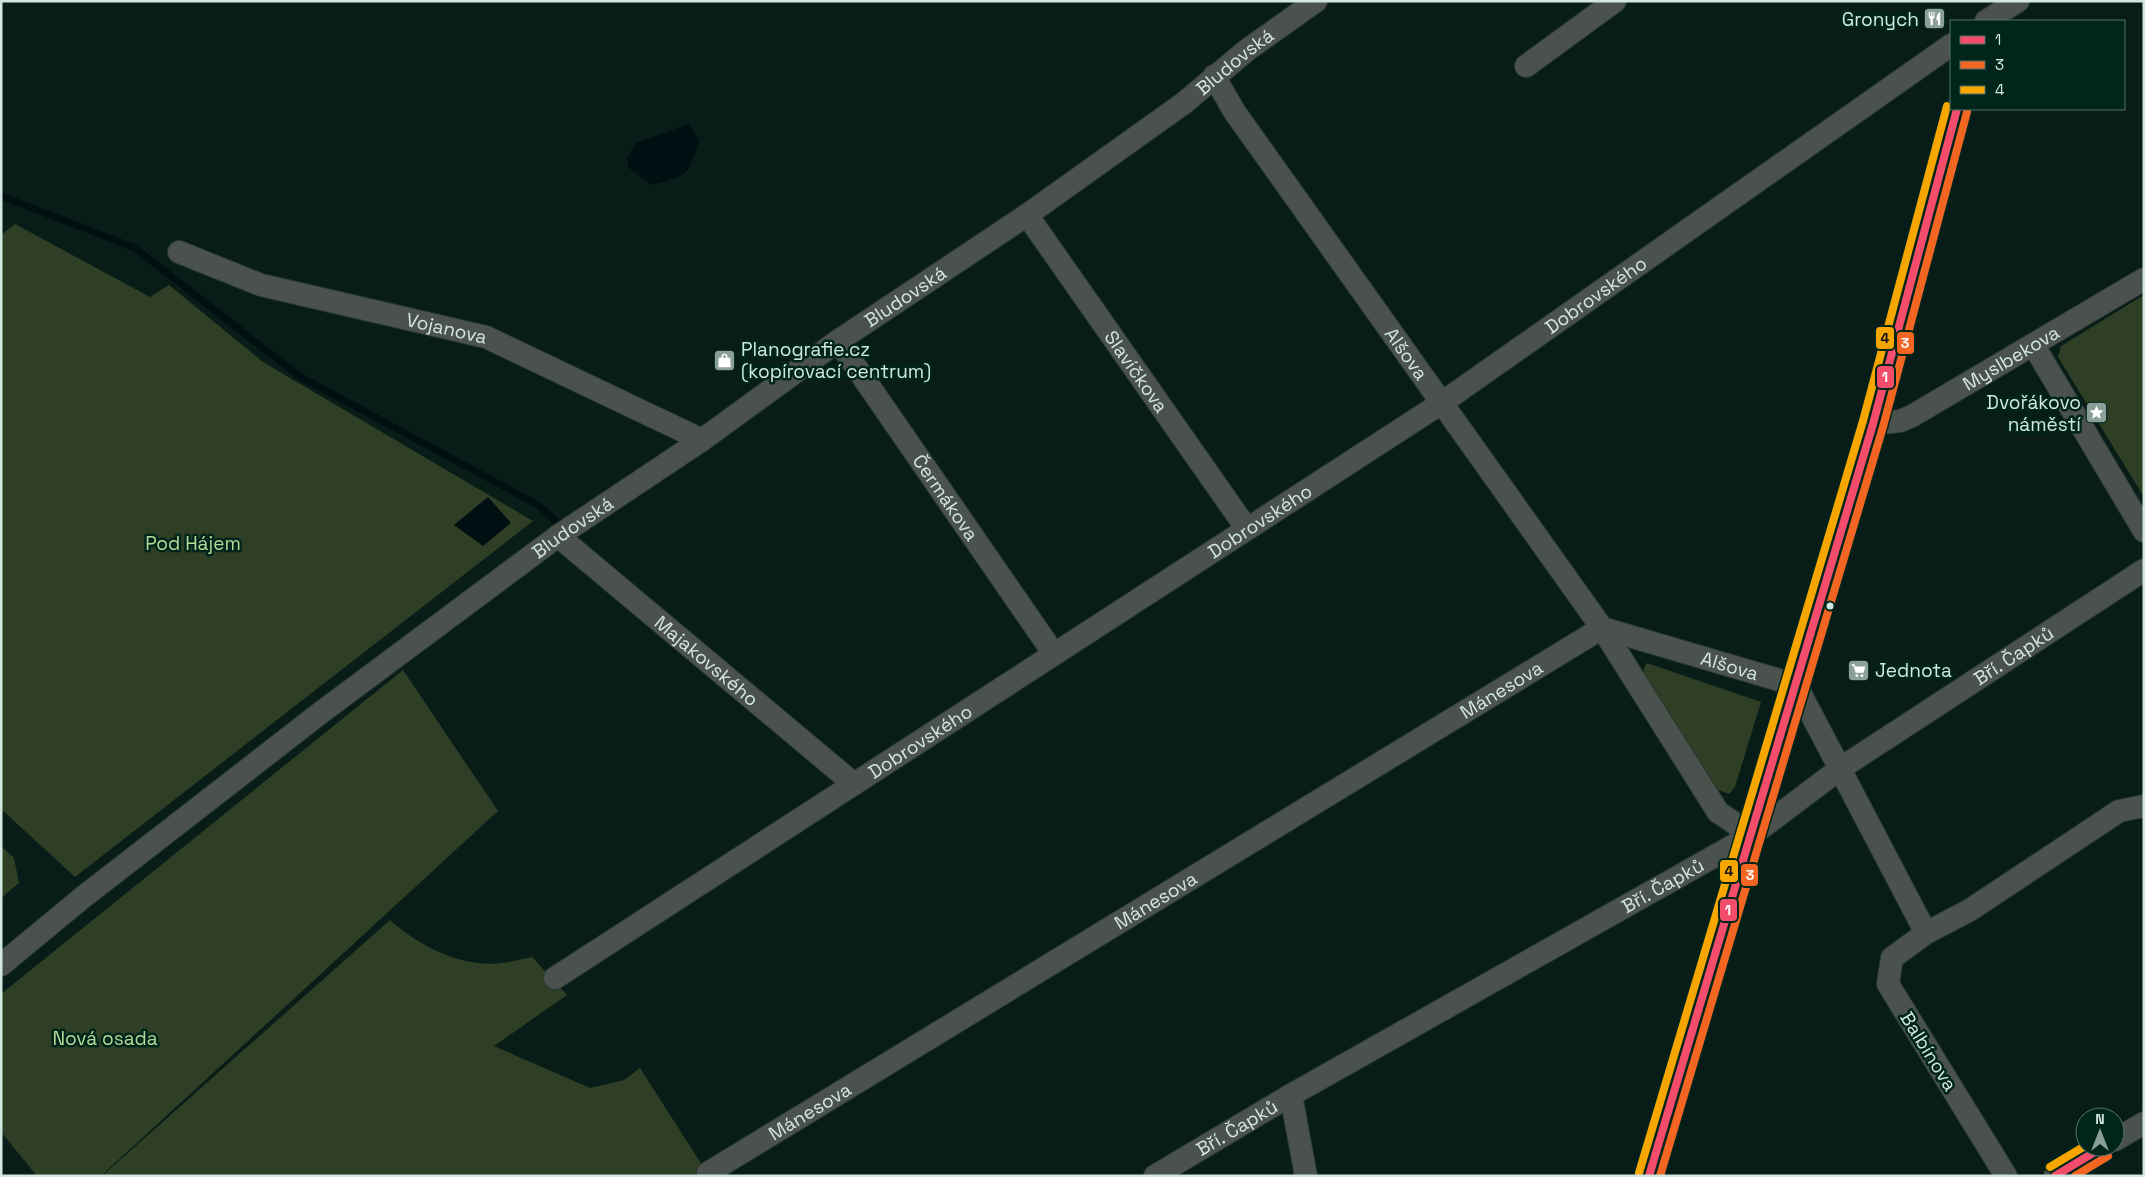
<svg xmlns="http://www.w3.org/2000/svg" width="2145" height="1177" viewBox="0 0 2145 1177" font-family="'Space Grotesk',sans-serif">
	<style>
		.green { fill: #2e3f25 }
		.water { fill: #010e12 }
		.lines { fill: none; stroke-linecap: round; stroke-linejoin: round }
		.stream { stroke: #010e12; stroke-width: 7 }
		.minor-casing { stroke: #263832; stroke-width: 24 }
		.minor { stroke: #4b524e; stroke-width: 22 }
		.bus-1-casing { stroke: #00251b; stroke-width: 11 }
		.bus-2-casing { stroke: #00251b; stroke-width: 11 }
		.bus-3-casing { stroke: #00251b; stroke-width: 11 }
		.bus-1 { stroke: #f44d6c; stroke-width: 8 }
		.bus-2 { stroke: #f26522; stroke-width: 8 }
		.bus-3 { stroke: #f7a600; stroke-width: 8 }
		.bus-dot { fill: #d2e7e0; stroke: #00251b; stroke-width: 2 }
		.labels { text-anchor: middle; stroke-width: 5; stroke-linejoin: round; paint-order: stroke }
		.poi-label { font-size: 19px; fill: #d2e7e0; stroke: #00251b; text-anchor: end }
		.street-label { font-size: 19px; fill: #d2e7e0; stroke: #00251b }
		.park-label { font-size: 19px; fill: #b6d898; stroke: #00251b }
		.line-badge { stroke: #00251b; stroke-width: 2 }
		.badge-label { font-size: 14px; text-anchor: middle; font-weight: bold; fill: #fff }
		.pale-badge-label { font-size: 14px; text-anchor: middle; font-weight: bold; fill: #111 }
	</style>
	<rect width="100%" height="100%" fill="#081d17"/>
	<!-- green -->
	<path class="green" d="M 15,224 L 150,297 L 169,285 L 263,362 L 533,521 L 75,877 L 1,809 L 1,235 Z
		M 2144,295 L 2144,497 L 2058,357 L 2061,346 Z
		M 1647,663 L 1761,702 L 1735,787 L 1729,794 L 1711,787 L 1644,683 L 1644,668 Z
		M 403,670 L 498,811 L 101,1176 L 37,1176 L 1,1132 L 1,994 Z
		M 1,846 L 14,858 L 19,883 L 1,898 Z
		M 390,920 C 419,946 461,968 502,963 C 512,962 522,959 532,957 L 567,995 L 494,1046 L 590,1088 L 624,1080 L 640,1068 L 709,1176 L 102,1176 Z"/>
	<!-- water -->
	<path class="water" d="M 689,124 L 699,141 C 688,177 688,175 652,185 L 629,168 L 627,159 L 636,143 Z
		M 488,497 L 511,523 L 483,546 L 454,525 Z"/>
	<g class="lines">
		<!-- stream -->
		<path class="stream" d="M 1,196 L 135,248 L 299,376 L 538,505 L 563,528"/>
		<defs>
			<g id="minor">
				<path d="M 1986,21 L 2018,1"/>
				<path d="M 1526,66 L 1615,1"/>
				<path id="s1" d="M 1214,76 L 1234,111 L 1602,628 L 1796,685 L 1926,933"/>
				<path id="s2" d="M 1027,215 L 1247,529"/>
				<path id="s3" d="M 179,252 L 261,285 L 486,337 L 702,440"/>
				<path id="s4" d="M 838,341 L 1054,654"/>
				<path d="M 2034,346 L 2144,531"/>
				<path id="s5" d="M 1873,424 L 1900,421 L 1912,416 L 2144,279"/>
				<path id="s6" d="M 558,536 L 854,784"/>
				<path id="s7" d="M 1,965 L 82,898 L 323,711 L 558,536 L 702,440 L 838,341 L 1027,215 L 1184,103 L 1247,50 L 1316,1"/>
				<path id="s8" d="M 555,978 L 1443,402 L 1951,45"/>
				<path d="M 1291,1095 L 1306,1176"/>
				<path d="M 2115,1140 L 2144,1123"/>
				<path id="s9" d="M 708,1173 L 1602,628 L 1718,812 L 1752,835"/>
				<path id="s10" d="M 1155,1176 L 1291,1095 L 1752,835 L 1841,768 L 2144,570"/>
				<path d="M 1649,1176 L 1873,424 L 1957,109"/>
				<path d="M 2006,1176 L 1888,984 L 1892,958 L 1926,933 L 1970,910 L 2119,811 L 2144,806"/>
				<path d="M 2055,1176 L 2103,1147"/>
			</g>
		</defs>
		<!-- minor casing -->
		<use href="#minor" class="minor-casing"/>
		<!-- minor -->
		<use href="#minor" class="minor"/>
		<defs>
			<path id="bus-1" d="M 1649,1176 L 1873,424 L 1957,109
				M 2055,1176 L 2103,1147"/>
			<path id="bus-2" d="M 1660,1176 L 1883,427 L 1967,112
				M 2075,1176 L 2108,1156"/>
			<path id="bus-3" d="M 2050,1167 L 2085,1146
				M 1639,1173 L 1863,421 L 1947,106"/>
		</defs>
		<!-- bus-1 casing -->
		<use href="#bus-1" class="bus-1-casing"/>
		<!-- bus-2 casing -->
		<use href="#bus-2" class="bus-2-casing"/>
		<!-- bus-3 casing -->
		<use href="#bus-3" class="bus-3-casing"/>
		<!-- bus-1 -->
		<use href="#bus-1" class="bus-1"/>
		<!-- bus-2 -->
		<use href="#bus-2" class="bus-2"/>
		<!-- bus-3 -->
		<use href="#bus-3" class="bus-3"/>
	</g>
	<!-- icons -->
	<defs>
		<symbol id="restaurant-square" viewBox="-11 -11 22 22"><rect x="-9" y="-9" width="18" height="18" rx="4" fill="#8ba09a" stroke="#00251b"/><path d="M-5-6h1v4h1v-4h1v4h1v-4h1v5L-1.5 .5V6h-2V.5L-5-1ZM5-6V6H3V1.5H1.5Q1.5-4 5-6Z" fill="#fff"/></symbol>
		<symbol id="shop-square" viewBox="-11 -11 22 22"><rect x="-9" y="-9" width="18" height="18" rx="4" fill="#8ba09a" stroke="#00251b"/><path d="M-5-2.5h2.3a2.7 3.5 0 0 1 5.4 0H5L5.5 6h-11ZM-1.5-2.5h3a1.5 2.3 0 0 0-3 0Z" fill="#fff"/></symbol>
		<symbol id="sight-square" viewBox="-11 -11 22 22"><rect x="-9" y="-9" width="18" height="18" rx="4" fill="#8ba09a" stroke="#00251b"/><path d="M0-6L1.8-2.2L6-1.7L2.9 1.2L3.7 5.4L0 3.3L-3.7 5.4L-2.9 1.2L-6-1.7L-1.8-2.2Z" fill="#fff"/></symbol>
		<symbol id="supermarket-square" viewBox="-11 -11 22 22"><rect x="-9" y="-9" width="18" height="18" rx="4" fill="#8ba09a" stroke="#00251b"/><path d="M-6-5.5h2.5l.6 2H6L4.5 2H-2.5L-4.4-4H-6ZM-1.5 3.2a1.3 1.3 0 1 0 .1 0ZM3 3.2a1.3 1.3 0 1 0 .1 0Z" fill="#fff"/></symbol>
	</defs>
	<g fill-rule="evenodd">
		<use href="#restaurant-square" x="1922" y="6" width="25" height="25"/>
		<use href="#shop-square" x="712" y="348" width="25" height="25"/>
		<use href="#sight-square" x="2084" y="400" width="25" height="25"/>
		<use href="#supermarket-square" x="1846" y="658" width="25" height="25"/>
	</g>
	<!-- markers -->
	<circle class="bus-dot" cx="1830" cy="606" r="4.5"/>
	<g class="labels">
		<!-- poi labels -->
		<g class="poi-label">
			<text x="1919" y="26">Gronych</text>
			<text x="741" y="356" text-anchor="start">Planografie.cz<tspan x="741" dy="22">(kopírovací centrum)</tspan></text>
			<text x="2081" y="409">Dvořákovo<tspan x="2081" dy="22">náměstí</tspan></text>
			<text x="1875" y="677" text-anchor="start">Jednota</text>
		</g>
		<!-- street labels -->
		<g class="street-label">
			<text dy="7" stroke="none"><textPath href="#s7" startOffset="1530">Bludovská</textPath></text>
			<text dy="7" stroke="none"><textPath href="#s8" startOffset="1245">Dobrovského</textPath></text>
			<text dy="7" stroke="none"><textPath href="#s7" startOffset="1125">Bludovská</textPath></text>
			<text dy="7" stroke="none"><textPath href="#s3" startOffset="279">Vojanova</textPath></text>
			<text dy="7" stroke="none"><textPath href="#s1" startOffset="338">Alšova</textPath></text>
			<text dy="7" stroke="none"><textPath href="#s5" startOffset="155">Myslbekova</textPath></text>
			<text dy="7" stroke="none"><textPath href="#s2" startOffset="191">Slavíčkova</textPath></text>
			<text dy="7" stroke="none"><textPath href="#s4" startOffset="190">Čermákova</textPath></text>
			<text dy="7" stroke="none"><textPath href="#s8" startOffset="840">Dobrovského</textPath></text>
			<text dy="7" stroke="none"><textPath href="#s7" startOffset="720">Bludovská</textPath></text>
			<text dy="7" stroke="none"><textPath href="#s10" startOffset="1005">Bří. Čapků</textPath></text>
			<text dy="7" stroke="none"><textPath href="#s6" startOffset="194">Majakovského</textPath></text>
			<text dy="7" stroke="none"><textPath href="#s1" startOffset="808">Alšova</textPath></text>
			<text dy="7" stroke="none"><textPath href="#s9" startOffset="929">Mánesova</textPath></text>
			<text dy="7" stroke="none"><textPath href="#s8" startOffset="435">Dobrovského</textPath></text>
			<text dy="7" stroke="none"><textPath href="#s10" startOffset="585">Bří. Čapků</textPath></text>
			<text dy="7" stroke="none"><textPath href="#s9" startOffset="524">Mánesova</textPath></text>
			<text transform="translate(1929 1051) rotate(58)" y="7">Balbínova</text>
			<text dy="7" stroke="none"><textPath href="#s9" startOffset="119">Mánesova</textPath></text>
			<text dy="7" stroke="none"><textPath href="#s10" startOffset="95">Bří. Čapků</textPath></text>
		</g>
		<!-- park labels -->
		<g class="park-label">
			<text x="193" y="550">Pod Hájem</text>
			<text x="105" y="1045">Nová osada</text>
		</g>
	</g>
	<g class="line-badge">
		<rect x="1875" y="326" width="20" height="24" rx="5" fill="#f7a600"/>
		<rect x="1896" y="331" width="19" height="24" rx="5" fill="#f26522"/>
		<rect x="1876" y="365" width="19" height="24" rx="5" fill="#f44d6c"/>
		<rect x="1719" y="859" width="20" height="24" rx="5" fill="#f7a600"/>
		<rect x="1740" y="863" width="19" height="24" rx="5" fill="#f26522"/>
		<rect x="1719" y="898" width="19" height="24" rx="5" fill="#f44d6c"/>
	</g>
	<g class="badge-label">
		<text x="1905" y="348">3</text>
		<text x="1885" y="382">1</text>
		<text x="1750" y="880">3</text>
		<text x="1728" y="915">1</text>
	</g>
	<g class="pale-badge-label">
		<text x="1885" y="343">4</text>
		<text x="1729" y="876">4</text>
	</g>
	<!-- border -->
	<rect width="2145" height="1177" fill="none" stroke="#d2e7e0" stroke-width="5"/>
	<!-- legend -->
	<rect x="1950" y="20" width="175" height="90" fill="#00251b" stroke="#54736a"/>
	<rect x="1960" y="36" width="25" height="8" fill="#f44d6c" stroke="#54736a"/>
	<text x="1995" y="45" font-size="15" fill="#d2e7e0">1</text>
	<rect x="1960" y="61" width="25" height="8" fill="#f26522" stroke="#54736a"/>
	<text x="1995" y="70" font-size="15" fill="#d2e7e0">3</text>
	<rect x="1960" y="86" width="25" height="8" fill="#f7a600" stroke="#54736a"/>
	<text x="1995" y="95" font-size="15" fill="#d2e7e0">4</text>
	<!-- north arrow -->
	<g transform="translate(2100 1132)"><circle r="24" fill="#00251b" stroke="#54736a"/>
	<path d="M0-4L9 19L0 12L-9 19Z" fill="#8ba09a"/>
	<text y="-8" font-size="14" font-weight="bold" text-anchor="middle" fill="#d2e7e0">N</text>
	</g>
</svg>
